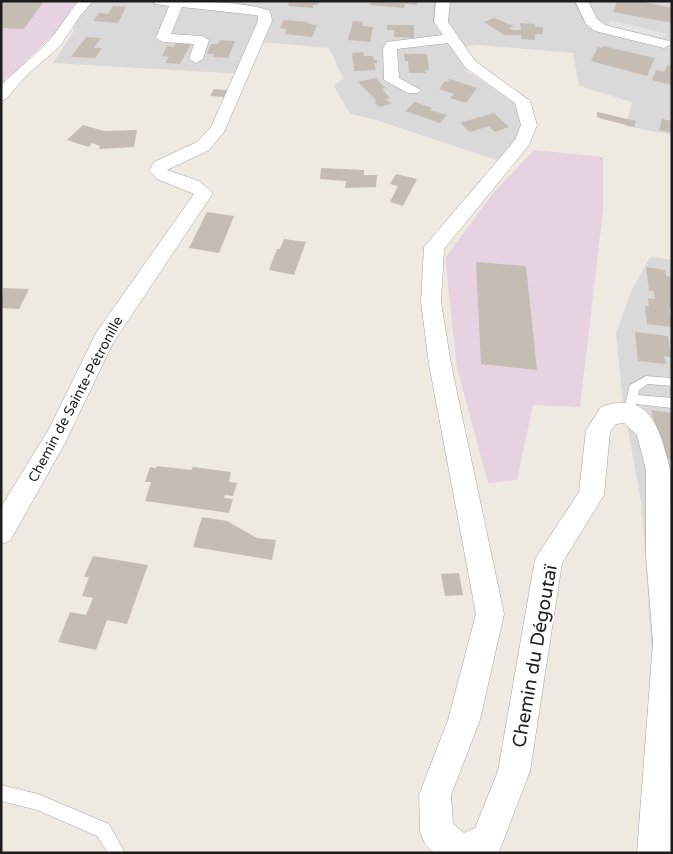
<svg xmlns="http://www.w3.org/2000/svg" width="673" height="854" viewBox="0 0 673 854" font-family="'Varela Round',sans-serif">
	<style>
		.residential { fill: #dad9d9 }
		.industrial { fill: #e7d2e2 }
		.parking { fill: #e4e4e4 }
		.building { fill: #c5bcb4 }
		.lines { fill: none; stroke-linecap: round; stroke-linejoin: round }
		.lane-casing { stroke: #a3a3a3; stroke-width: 1 }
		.street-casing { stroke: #a3a3a3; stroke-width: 1 }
		.lane { fill: #fff; fill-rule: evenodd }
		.street { fill: #fff; fill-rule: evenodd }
		.labels { text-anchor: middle; stroke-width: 4; stroke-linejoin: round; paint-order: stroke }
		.far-street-label { font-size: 14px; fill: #1c1c1c; stroke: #fff }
		.near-street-label { font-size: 19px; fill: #1c1c1c; stroke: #fff }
	</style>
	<rect width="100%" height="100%" fill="#eeeae1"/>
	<!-- residential -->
	<path class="residential" d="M 92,1 L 672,1 L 672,135 L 626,126 L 632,102 L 579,86 L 573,53 L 479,45 L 452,48 L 467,71 L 523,107 L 524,132 L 500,161 L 373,119 L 350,114 L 334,86 L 343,78 L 329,48 L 260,42 L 242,74 L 53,63 L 73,32 L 77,14 Z
		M 650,257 L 672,260 L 672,853 L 662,853 L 657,729 L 642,507 L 623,402 L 616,334 L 631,292 Z"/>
	<!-- industrial -->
	<path class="industrial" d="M 1,1 L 80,1 L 56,32 L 1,85 Z
		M 534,150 L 603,157 L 603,211 L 580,407 L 533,405 L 517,480 L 488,483 L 457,368 L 445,258 L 494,192 Z"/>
	<!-- parking -->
	<path class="parking" d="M 610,20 L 667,34 L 663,38 L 608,25 Z"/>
	<!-- building -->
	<path class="building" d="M 4,1 L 44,1 L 24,29 L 1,28 L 1,4 Z
		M 289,1 L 319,1 L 318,5 L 313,5 L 313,8 L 288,6 Z
		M 371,1 L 418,1 L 417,5 L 405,4 L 404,8 L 370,5 Z
		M 617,1 L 639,1 L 672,8 L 672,23 L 613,12 Z
		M 113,6 L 126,7 L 118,23 L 93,21 L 99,13 L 108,14 Z
		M 494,18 L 514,26 L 509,28 L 513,30 L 521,30 L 520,23 L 535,24 L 535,27 L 543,27 L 543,34 L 535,34 L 535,40 L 521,39 L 521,35 L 504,35 L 484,22 Z
		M 284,20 L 309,22 L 308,24 L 317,25 L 312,37 L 285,34 L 287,29 L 280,28 Z
		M 353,21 L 363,22 L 362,26 L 373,27 L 370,42 L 348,40 Z
		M 387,25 L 414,25 L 414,38 L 394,37 L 394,30 L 387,30 Z
		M 86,37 L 101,38 L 94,48 L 102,48 L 95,58 L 71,57 Z
		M 220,40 L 235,41 L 228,58 L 213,57 L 214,54 L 207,54 L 211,44 L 218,44 Z
		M 176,43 L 191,44 L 180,64 L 165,63 L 169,57 L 162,56 L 167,46 L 174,47 Z
		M 603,46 L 655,58 L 647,76 L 591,61 L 598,47 L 601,48 Z
		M 363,52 L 364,56 L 373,56 L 374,60 L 377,60 L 377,63 L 374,63 L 376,70 L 354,71 L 352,53 Z
		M 404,54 L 427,54 L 429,70 L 425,70 L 426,73 L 409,73 L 408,61 L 405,61 Z
		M 667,65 L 672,66 L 672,85 L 652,80 L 656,70 L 664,72 Z
		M 376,78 L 385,88 L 382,89 L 390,98 L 386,99 L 391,104 L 379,107 L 374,102 L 377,101 L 358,82 Z
		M 450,79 L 477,88 L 466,103 L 450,98 L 454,94 L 439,89 L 445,81 L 448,82 Z
		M 214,89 L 228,90 L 224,97 L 210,96 Z
		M 415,102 L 432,108 L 430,110 L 447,115 L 440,123 L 405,111 Z
		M 597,112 L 636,121 L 634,127 L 603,119 L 597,117 Z
		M 494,113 L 509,127 L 495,132 L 489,126 L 470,132 L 460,123 Z
		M 662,119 L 672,121 L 672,133 L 659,130 Z
		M 83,125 L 104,131 L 137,130 L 134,147 L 99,149 L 100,146 L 92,143 L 89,147 L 67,140 Z
		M 321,168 L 364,170 L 364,175 L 377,175 L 376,187 L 345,188 L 346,181 L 320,179 Z
		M 396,174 L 417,179 L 403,206 L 390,202 L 398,186 L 390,184 Z
		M 207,212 L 234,216 L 219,253 L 189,248 Z
		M 284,239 L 306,242 L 294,275 L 269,270 L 277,249 L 280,249 Z
		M 476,262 L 526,266 L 537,370 L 481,364 Z
		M 646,267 L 665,270 L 666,276 L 672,277 L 672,309 L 669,309 L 672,327 L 647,324 L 645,306 L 649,306 L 648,298 L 655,299 L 654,291 L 649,290 Z
		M 3,288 L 29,289 L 19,309 L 1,308 Z
		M 635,332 L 668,336 L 671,357 L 664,356 L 666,364 L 638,361 Z
		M 651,410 L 672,413 L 672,460 L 668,459 L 661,447 Z
		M 157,466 L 191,470 L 193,467 L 231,472 L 229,482 L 237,483 L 233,496 L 225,495 L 224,498 L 233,499 L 229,513 L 145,501 L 151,482 L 145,482 L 150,467 L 156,468 Z
		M 202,517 L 227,521 L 257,538 L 276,540 L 272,560 L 193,547 Z
		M 93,556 L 148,565 L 127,624 L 107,620 L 96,650 L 58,642 L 70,612 L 86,615 L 93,598 L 82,596 L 89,577 L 84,577 Z
		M 459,573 L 463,595 L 445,596 L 441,574 Z"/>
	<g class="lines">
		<defs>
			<path id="lane" d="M 646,376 L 672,378 L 672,386 L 648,384 L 639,390 L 638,395 L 672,398 L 672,408 L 636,404 L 633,416 L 625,416 L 623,413 L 630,385 Z
				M 1,785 L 38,794 L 109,824 L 125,853 L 108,853 L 97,836 L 37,810 L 1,801 Z"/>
			<path id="street" d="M 79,1 L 93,1 L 80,16 L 60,46 L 27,75 L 6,99 L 1,101 L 1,86 C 16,69 36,56 50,39 C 61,27 68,13 79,1 Z
				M 154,1 C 186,1 240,0 270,11 L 272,21 L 224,132 L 209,150 L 167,170 L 199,181 L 213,193 L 113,343 L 65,443 L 10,541 L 1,544 L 1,507 L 49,429 L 96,333 L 194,194 L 157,179 L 149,171 L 154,162 L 197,142 L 211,127 L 258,21 L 258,16 L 255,15 L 182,7 L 171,34 L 202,36 L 209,40 L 203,59 L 196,63 L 189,59 L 194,44 L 163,42 L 156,38 L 169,6 L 155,4 Z
				M 436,1 L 450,1 L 448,22 L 475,61 L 530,101 L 537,125 L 529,145 L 444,249 L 441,302 L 451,364 L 504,614 L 480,720 L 451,795 L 453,824 L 464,833 L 475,828 L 498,771 L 535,559 L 579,492 L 586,430 L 601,407 C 652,389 661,433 670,470 L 671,853 L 637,853 L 653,642 L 646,556 L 646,470 L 637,435 L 624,423 L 616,424 L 610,432 L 604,495 L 562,563 L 530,771 L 499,852 L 434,853 L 425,844 L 420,832 L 419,795 L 448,720 L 476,614 L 429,364 L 421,302 L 424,247 L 515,140 L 521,125 L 515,103 L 465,67 L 448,43 L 397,49 L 399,78 L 421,90 L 418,93 L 408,93 L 384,80 L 383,48 L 387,42 L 443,35 L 434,22 Z
				M 575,1 L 588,1 L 597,19 L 605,25 L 669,41 L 671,44 L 664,48 L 595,31 L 586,24 Z"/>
		</defs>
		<!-- lane casing -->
		<use href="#lane" class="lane-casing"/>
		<!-- street casing -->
		<use href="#street" class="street-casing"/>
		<!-- lane -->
		<use href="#lane" class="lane"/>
		<!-- street -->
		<use href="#street" class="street"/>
	</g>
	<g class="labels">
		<!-- far-street labels -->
		<g class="far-street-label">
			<text transform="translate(75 399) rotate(-62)" y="5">Chemin de Sainte-Pétronille</text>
		</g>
		<!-- near-street labels -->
		<g class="near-street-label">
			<text transform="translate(534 656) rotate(-80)" y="7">Chemin du Dégoutaï</text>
		</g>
	</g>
	<!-- border -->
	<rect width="673" height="854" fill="none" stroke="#1c1c1c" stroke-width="5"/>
</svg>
